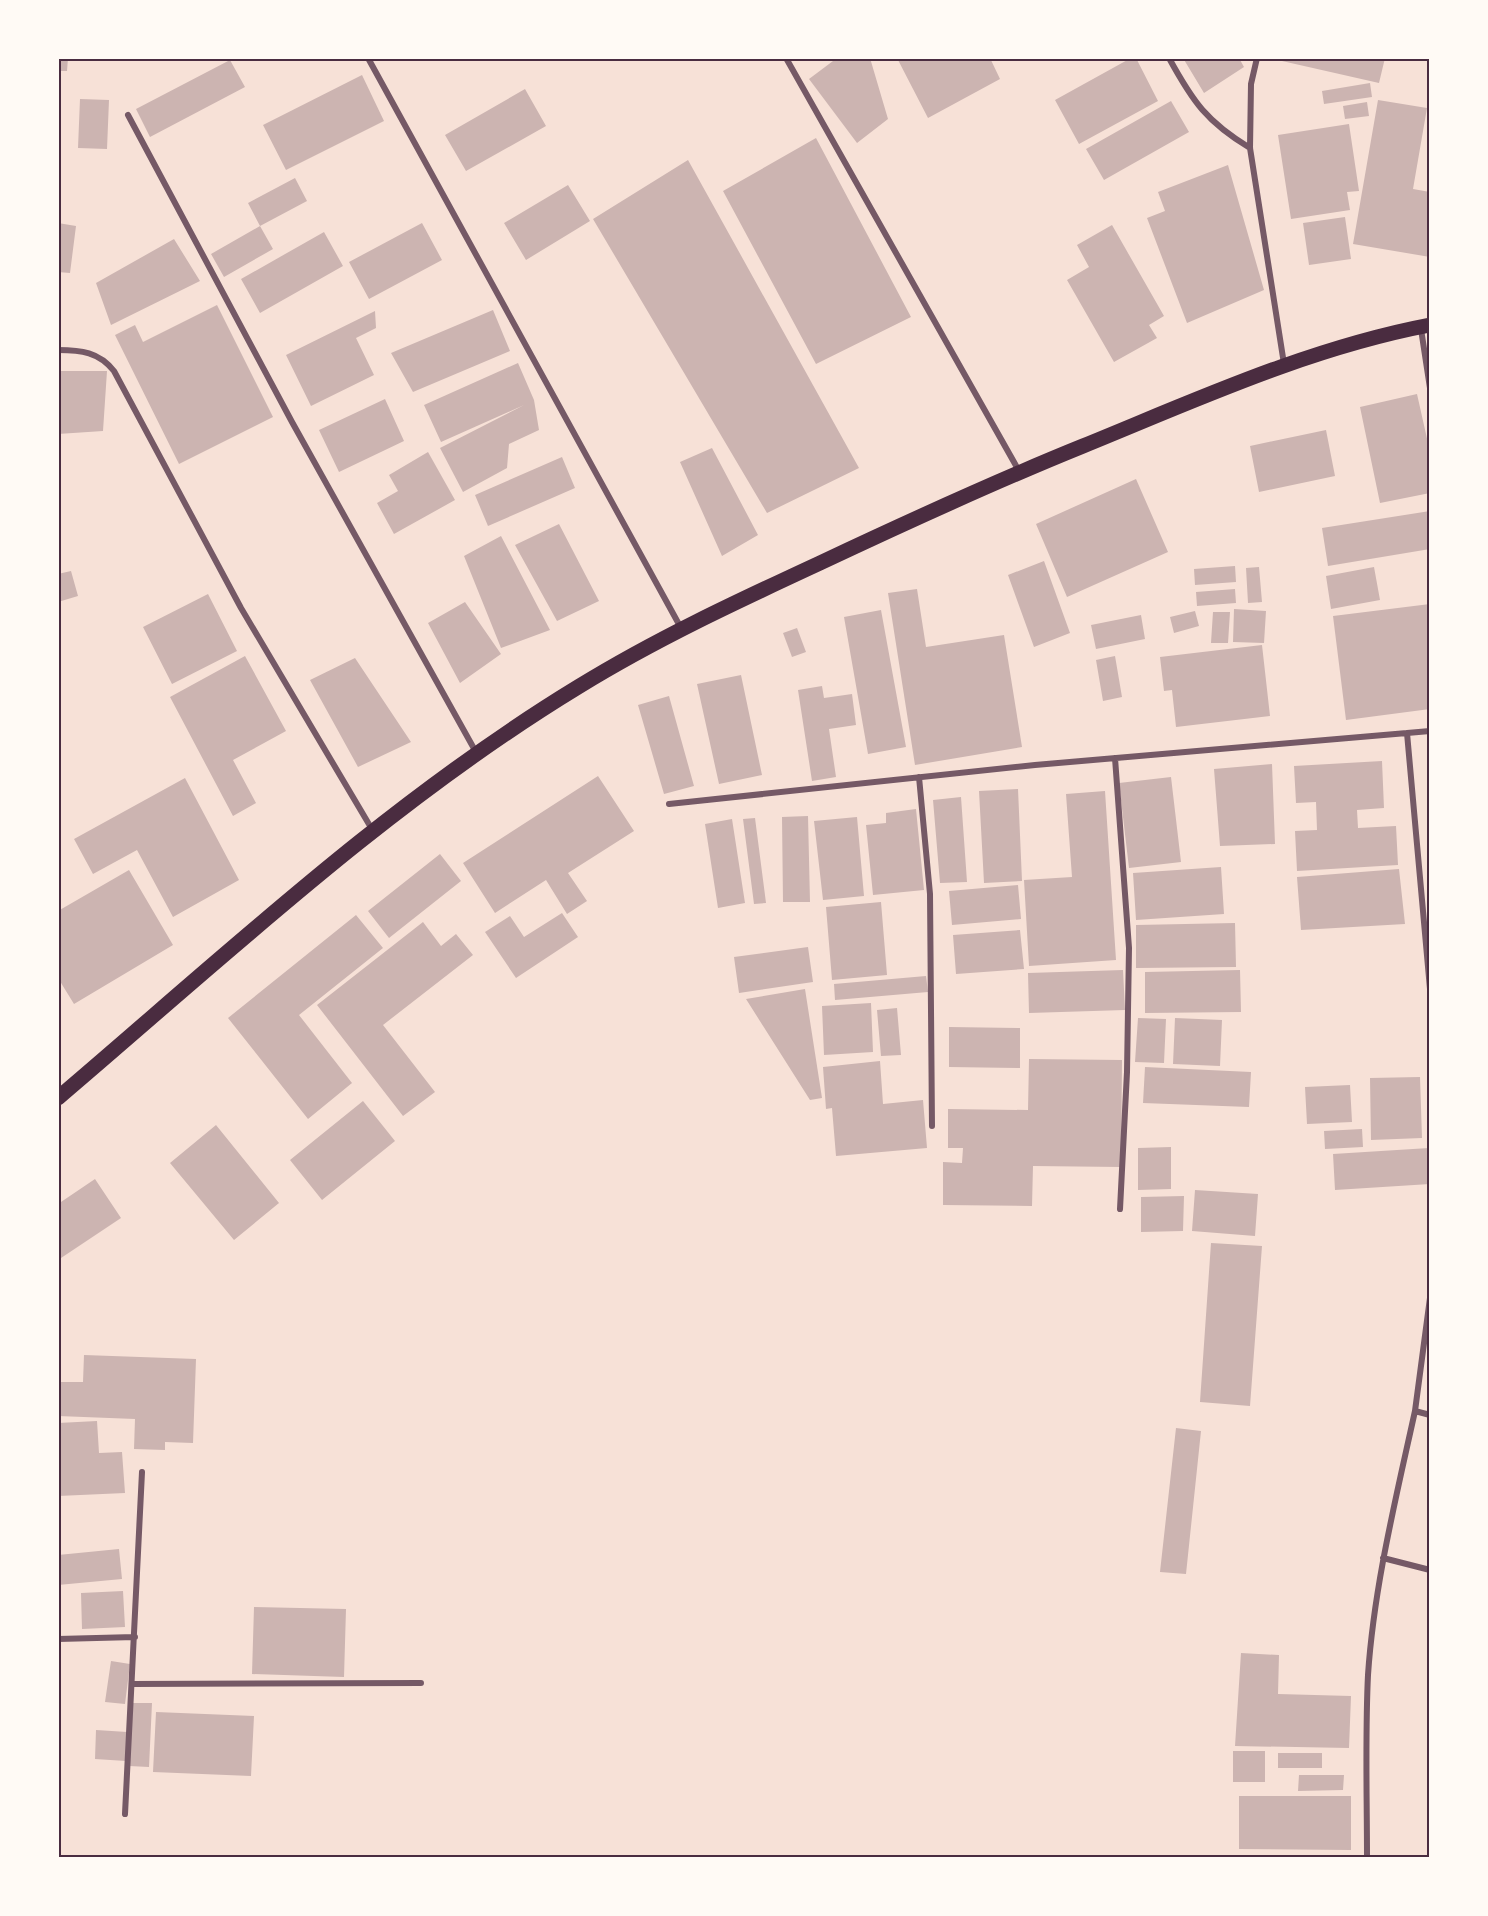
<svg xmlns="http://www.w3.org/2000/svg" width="1488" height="1916" viewBox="0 0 1488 1916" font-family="'Exo 2',sans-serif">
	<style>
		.building { fill: #ccb4b1 }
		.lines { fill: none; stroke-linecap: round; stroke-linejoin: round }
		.minor { stroke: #755966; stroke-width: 6 }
		.primary { stroke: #4a2c40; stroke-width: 15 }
		.neatline { fill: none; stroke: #4a2c40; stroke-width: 2 }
	</style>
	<rect width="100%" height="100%" fill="#f7e1d7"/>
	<!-- building -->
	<path class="building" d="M 58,58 L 68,58 L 67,71 L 58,71 Z
		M 837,58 L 870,58 L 888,119 L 857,143 L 809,79 Z
		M 897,58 L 990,58 L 1000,79 L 928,118 Z
		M 1131,58 L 1136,58 L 1158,101 L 1079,144 L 1055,100 Z
		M 1183,58 L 1239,58 L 1244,67 L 1204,93 Z
		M 1283,58 L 1385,58 L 1379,83 L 1282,61 Z
		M 230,60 L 245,87 L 150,137 L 136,109 Z
		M 362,75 L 384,121 L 286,170 L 263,125 Z
		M 1370,83 L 1372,97 L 1324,104 L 1322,91 Z
		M 525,89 L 546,126 L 466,171 L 445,135 Z
		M 80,99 L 109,100 L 107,149 L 78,148 Z
		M 1378,100 L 1427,108 L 1413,189 L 1430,192 L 1430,257 L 1353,244 Z
		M 1171,101 L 1189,132 L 1104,180 L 1086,149 Z
		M 1367,102 L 1369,116 L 1345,119 L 1343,106 Z
		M 1349,124 L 1359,191 L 1347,192 L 1350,210 L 1291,219 L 1278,135 Z
		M 816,138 L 911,317 L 816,364 L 723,191 Z
		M 688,160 L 859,468 L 767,513 L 593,219 Z
		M 1228,165 L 1264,290 L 1187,323 L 1147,218 L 1165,211 L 1158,192 Z
		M 295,178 L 307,201 L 260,226 L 248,203 Z
		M 568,185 L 590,221 L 526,260 L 504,223 Z
		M 1345,217 L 1351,259 L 1309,265 L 1303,223 Z
		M 58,223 L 76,226 L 70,273 L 58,272 Z
		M 422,223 L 442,260 L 369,299 L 349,262 Z
		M 1112,225 L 1164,316 L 1149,325 L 1157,338 L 1114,362 L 1067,280 L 1089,267 L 1077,245 Z
		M 260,226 L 273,249 L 224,277 L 211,254 Z
		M 324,232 L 343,266 L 260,313 L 241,279 Z
		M 174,239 L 200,281 L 111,325 L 96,283 Z
		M 217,305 L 273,417 L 179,464 L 115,335 L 135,325 L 143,342 Z
		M 493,310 L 510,351 L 413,392 L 391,353 Z
		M 375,311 L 376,328 L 356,338 L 374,375 L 311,406 L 286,355 Z
		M 518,363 L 534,400 L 539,430 L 509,444 L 507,468 L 463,492 L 440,448 L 524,405 L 441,442 L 424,405 Z
		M 58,371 L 107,371 L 103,431 L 58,434 Z
		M 1417,394 L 1430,452 L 1430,493 L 1380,503 L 1360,407 Z
		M 385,399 L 404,441 L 339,472 L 319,430 Z
		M 1326,430 L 1335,476 L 1259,492 L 1250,446 Z
		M 712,448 L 758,535 L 722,556 L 680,462 Z
		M 428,452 L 455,500 L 394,534 L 377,503 L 398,491 L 389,475 Z
		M 562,457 L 575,488 L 488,526 L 475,495 Z
		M 1136,479 L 1168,552 L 1067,597 L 1036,524 Z
		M 1430,511 L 1430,549 L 1328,566 L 1322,528 Z
		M 559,524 L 599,601 L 557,621 L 515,545 Z
		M 501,536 L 550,630 L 501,648 L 464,556 Z
		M 1044,561 L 1070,633 L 1034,647 L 1008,575 Z
		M 1235,566 L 1236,582 L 1195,585 L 1194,569 Z
		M 1259,567 L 1262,602 L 1248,603 L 1246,568 Z
		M 1374,567 L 1380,600 L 1331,609 L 1326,576 Z
		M 71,571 L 78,596 L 58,602 L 58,574 Z
		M 917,589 L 926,647 L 1004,635 L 1022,747 L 915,765 L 888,593 Z
		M 1235,589 L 1236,603 L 1197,606 L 1196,592 Z
		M 208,594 L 237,651 L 172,684 L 143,627 Z
		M 465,602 L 501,654 L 460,683 L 428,623 Z
		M 1430,604 L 1430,709 L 1346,720 L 1333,616 Z
		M 1234,609 L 1266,611 L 1264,643 L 1233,642 Z
		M 881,610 L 906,747 L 868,754 L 844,617 Z
		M 1195,611 L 1199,626 L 1174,633 L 1170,617 Z
		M 1213,612 L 1230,612 L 1228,643 L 1211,643 Z
		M 1141,615 L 1145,639 L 1096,649 L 1091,625 Z
		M 797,628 L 806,652 L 792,657 L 783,633 Z
		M 1262,645 L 1270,716 L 1176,727 L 1172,690 L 1164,691 L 1160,657 Z
		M 245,656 L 286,731 L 233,760 L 256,803 L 233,816 L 170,697 Z
		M 1115,656 L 1122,697 L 1103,701 L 1096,660 Z
		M 355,658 L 411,742 L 358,767 L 310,680 Z
		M 741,675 L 762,775 L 719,784 L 697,684 Z
		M 822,686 L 824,698 L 852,694 L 856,725 L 829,729 L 836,777 L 812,781 L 798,690 Z
		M 669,696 L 694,786 L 664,794 L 638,705 Z
		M 1382,761 L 1384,808 L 1357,810 L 1358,828 L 1396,826 L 1398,865 L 1297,871 L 1295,831 L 1317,830 L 1316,802 L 1296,803 L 1294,766 Z
		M 1272,764 L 1275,844 L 1220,846 L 1214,769 Z
		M 598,776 L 634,831 L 568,873 L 587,901 L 567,914 L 546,880 L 495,913 L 463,863 Z
		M 1171,777 L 1181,862 L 1129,868 L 1119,783 Z
		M 185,778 L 239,880 L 173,917 L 137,850 L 93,874 L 74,839 Z
		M 1018,789 L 1022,881 L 984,883 L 979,791 Z
		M 1105,791 L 1116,960 L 1029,966 L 1024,880 L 1072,877 L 1066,794 Z
		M 961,797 L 967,882 L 940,883 L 933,800 Z
		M 916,809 L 924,890 L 873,895 L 866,825 L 886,823 L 886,813 Z
		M 808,816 L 810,902 L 783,902 L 782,817 Z
		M 857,817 L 864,896 L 823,900 L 814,821 Z
		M 755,818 L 766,903 L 754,904 L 743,819 Z
		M 732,819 L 745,903 L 718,908 L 705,824 Z
		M 440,854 L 461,881 L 389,938 L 368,911 Z
		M 1221,867 L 1224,914 L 1136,920 L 1133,873 Z
		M 1399,869 L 1405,924 L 1301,930 L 1297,877 Z
		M 129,870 L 173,945 L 74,1004 L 58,978 L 58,911 Z
		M 1018,885 L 1021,919 L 952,925 L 949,891 Z
		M 881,902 L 887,975 L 832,980 L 826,907 Z
		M 562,913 L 578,937 L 516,978 L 485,932 L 510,916 L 524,937 Z
		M 356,915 L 383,948 L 299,1015 L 352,1083 L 308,1119 L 228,1018 Z
		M 423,922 L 441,946 L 456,934 L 473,955 L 383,1025 L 435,1092 L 403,1116 L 317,1005 Z
		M 1235,923 L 1236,967 L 1136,968 L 1136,925 Z
		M 1020,930 L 1024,969 L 956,974 L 953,935 Z
		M 808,947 L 813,982 L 739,993 L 734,957 Z
		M 1123,970 L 1125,1010 L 1029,1013 L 1028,973 Z
		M 1240,970 L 1241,1012 L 1145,1013 L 1145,972 Z
		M 926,976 L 928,992 L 835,1000 L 834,984 Z
		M 805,989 L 822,1098 L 810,1100 L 746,999 Z
		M 871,1003 L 873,1052 L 824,1055 L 822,1006 Z
		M 897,1008 L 901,1055 L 881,1056 L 877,1010 Z
		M 1138,1018 L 1166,1019 L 1164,1063 L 1135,1062 Z
		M 1175,1018 L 1222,1020 L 1220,1066 L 1173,1064 Z
		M 949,1027 L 1020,1028 L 1020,1068 L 949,1067 Z
		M 1029,1059 L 1122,1060 L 1121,1167 L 1033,1166 L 1032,1206 L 943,1205 L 943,1162 L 962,1163 L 963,1148 L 948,1148 L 948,1109 L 1028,1110 Z
		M 880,1061 L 883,1104 L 923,1100 L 927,1148 L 836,1156 L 832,1108 L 826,1109 L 823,1067 Z
		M 1145,1067 L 1251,1072 L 1249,1107 L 1143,1103 Z
		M 1420,1077 L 1422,1138 L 1371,1140 L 1370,1078 Z
		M 1350,1085 L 1352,1122 L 1307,1124 L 1305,1087 Z
		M 363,1101 L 395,1141 L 322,1200 L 290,1160 Z
		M 216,1125 L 279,1203 L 234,1240 L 170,1163 Z
		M 1362,1129 L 1363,1147 L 1325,1149 L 1324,1131 Z
		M 1171,1147 L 1171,1189 L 1138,1190 L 1138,1148 Z
		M 1429,1148 L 1430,1184 L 1335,1190 L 1333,1154 Z
		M 95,1179 L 121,1218 L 58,1260 L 58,1204 Z
		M 1195,1190 L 1258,1194 L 1255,1236 L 1192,1231 Z
		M 1184,1196 L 1183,1231 L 1141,1232 L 1141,1197 Z
		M 1211,1243 L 1262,1246 L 1250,1406 L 1200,1402 Z
		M 84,1355 L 196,1359 L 193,1443 L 165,1442 L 165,1450 L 134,1449 L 135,1419 L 58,1416 L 58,1382 L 83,1382 Z
		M 97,1421 L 99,1453 L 122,1452 L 125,1493 L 58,1496 L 58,1423 Z
		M 1176,1428 L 1201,1431 L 1186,1574 L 1160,1572 Z
		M 119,1549 L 122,1579 L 58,1585 L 58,1555 Z
		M 123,1591 L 125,1627 L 82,1629 L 81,1593 Z
		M 254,1607 L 346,1609 L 344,1677 L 252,1674 Z
		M 1241,1653 L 1279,1655 L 1278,1694 L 1351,1696 L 1349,1748 L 1235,1746 Z
		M 111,1661 L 130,1664 L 125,1704 L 105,1702 Z
		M 133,1703 L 152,1703 L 149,1767 L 129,1766 Z
		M 156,1712 L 254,1716 L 251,1776 L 153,1772 Z
		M 96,1730 L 127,1732 L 126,1761 L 95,1759 Z
		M 1233,1751 L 1265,1751 L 1265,1782 L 1233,1782 Z
		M 1278,1753 L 1322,1753 L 1322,1768 L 1278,1768 Z
		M 1299,1775 L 1344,1775 L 1343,1790 L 1298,1791 Z
		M 1239,1796 L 1351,1796 L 1351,1850 L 1239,1849 Z"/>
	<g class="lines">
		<!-- minor -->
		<path class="minor" d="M 368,58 L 681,628
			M 786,58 L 1019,471
			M 1169,58 C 1193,102 1207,122 1250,148
			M 1257,58 L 1251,84 L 1250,148 L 1284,364
			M 128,115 L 292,422 L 477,754
			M 1421,329 L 1430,388
			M 58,350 C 81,350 99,352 114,371 L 241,608 L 373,831
			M 1430,731 L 1407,733 L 1430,989
			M 1115,758 L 1129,948 L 1127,1072 L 1120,1209
			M 919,777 L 930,894 L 932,1126
			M 669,804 L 1035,765 L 1407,733
			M 1430,1298 L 1415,1411 L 1430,1415
			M 1383,1558 L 1430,1570
			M 58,1639 L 135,1637
			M 132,1684 L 421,1683
			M 125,1814 L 142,1472
			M 1367,1858 C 1367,1797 1365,1736 1368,1675 C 1374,1586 1396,1498 1415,1411"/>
		<!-- primary -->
		<path class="primary" d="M 58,1098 C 226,955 389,802 578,687 C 656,639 738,601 820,563 C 907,522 994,482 1083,446 C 1196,400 1309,348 1430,325"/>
	</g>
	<!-- border -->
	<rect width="1488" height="1916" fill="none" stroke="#fffaf5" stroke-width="120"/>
	<rect x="60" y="60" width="1368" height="1796" class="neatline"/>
</svg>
